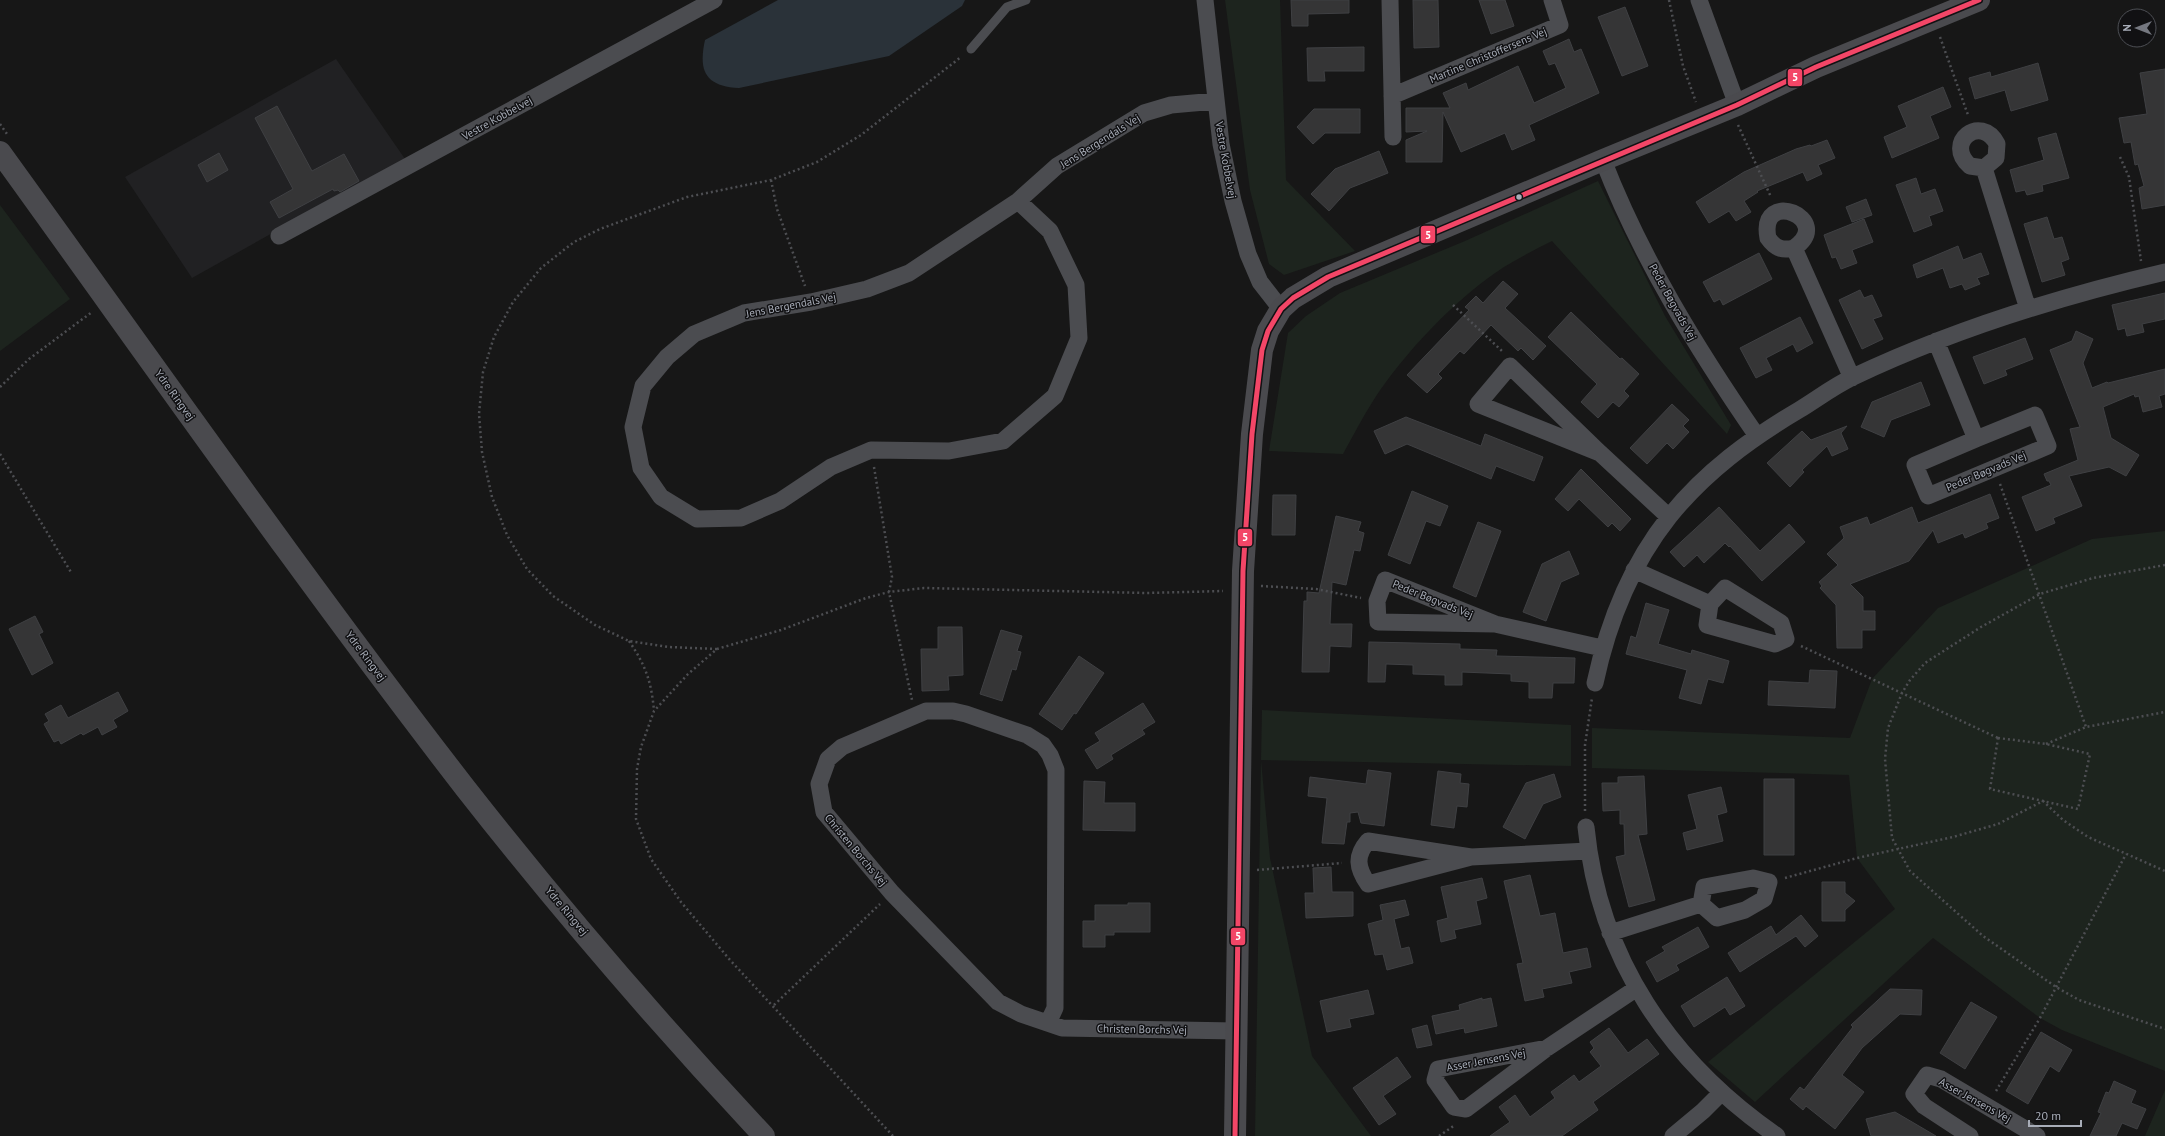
<svg xmlns="http://www.w3.org/2000/svg" width="2165" height="1136" viewBox="0 0 2165 1136" font-family="'PT Sans',sans-serif">
	<style>
		.built { fill: #212123 }
		.green { fill: #1d241e }
		.water { fill: #2a3239 }
		.building { fill: #353536; stroke: #3f4043 }
		.lines { fill: none; stroke-linecap: round; stroke-linejoin: round }
		.path { stroke: #4d4e52; stroke-width: 2.5; stroke-dasharray: 2 3; stroke-linecap: butt }
		.lane { stroke: #4b4c50; stroke-width: 9 }
		.street { stroke: #4b4c50; stroke-width: 17 }
		.secondary { stroke: #4a4a4e; stroke-width: 22 }
		.bus-1-casing { stroke: #111113; stroke-width: 8 }
		.bus-1 { stroke: #f34667; stroke-width: 5 }
		.bus-dot { fill: #a8adb8; stroke: #111113; stroke-width: 1.5 }
		.labels { text-anchor: middle; stroke-width: 3; stroke-linejoin: round; paint-order: stroke }
		.street-label { font-size: 11px; fill: #a8adb8; stroke: #111113 }
		.line-badge { stroke: #111113; stroke-width: 1.5 }
		.badge-label { font-size: 11px; text-anchor: middle; font-weight: bold; fill: #fff }
	</style>
	<rect width="100%" height="100%" fill="#171717"/>
	<!-- built -->
	<path class="built" d="M 336,59 L 405,159 L 192,278 L 125,177 Z"/>
	<!-- green -->
	<path class="green" d="M 1225,0 L 1280,0 L 1286,180 L 1355,251 L 1284,275 L 1269,264 L 1250,190 Z
		M 1598,181 L 1665,316 L 1731,425 L 1727,434 L 1552,241 C 1536,249 1519,258 1504,267 C 1457,297 1403,354 1373,401 C 1362,418 1353,436 1343,454 L 1269,451 L 1288,333 L 1306,316 L 1340,293 L 1465,241 Z
		M 0,205 L 70,299 L 0,351 Z
		M 2165,531 L 2165,1071 L 2062,1030 L 2040,1018 L 1933,938 L 1755,1102 L 1708,1062 L 1895,909 L 1857,858 L 1849,775 L 1592,768 L 1592,728 L 1850,738 L 1872,679 L 1938,608 L 2092,539 Z
		M 1262,710 L 1571,725 L 1571,766 L 1261,760 L 1270,858 L 1312,1056 L 1371,1136 L 1255,1136 L 1261,760 Z
		M 2165,1090 L 2165,1136 L 2145,1136 Z"/>
	<!-- water -->
	<path class="water" d="M 778,0 L 965,0 L 962,6 L 889,56 L 739,88 C 706,86 698,72 705,40 Z"/>
	<!-- building -->
	<path class="building" d="M 1291,0 L 1349,0 L 1349,13 L 1308,14 L 1308,26 L 1292,26 Z
		M 1413,0 L 1438,0 L 1439,47 L 1414,48 Z
		M 1479,0 L 1505,0 L 1514,26 L 1491,34 Z
		M 1625,7 L 1648,66 L 1622,76 L 1598,17 Z
		M 1569,39 L 1574,52 L 1581,49 L 1599,93 L 1529,125 L 1535,140 L 1512,150 L 1505,133 L 1461,152 L 1443,112 L 1442,162 L 1406,162 L 1406,140 L 1427,131 L 1406,132 L 1406,108 L 1450,108 L 1443,93 L 1466,83 L 1468,90 L 1518,66 L 1534,103 L 1566,88 L 1555,63 L 1549,65 L 1543,51 Z
		M 1364,47 L 1364,71 L 1324,71 L 1325,81 L 1308,81 L 1307,48 Z
		M 2038,63 L 2048,100 L 2011,111 L 2005,90 L 1975,99 L 1969,78 L 1990,72 L 1991,77 Z
		M 2165,69 L 2165,205 L 2142,209 L 2139,188 L 2144,186 L 2138,164 L 2135,165 L 2131,142 L 2124,143 L 2119,118 L 2147,114 L 2140,73 Z
		M 1943,87 L 1951,107 L 1930,116 L 1939,138 L 1892,158 L 1884,137 L 1907,127 L 1898,106 Z
		M 277,106 L 312,171 L 344,154 L 359,181 L 340,192 L 338,190 L 334,191 L 333,189 L 279,218 L 270,202 L 293,189 L 255,118 Z
		M 1314,109 L 1360,109 L 1360,133 L 1325,133 L 1313,144 L 1297,127 Z
		M 2056,133 L 2069,178 L 2042,185 L 2043,191 L 2027,195 L 2025,190 L 2016,192 L 2010,170 L 2044,160 L 2038,138 Z
		M 1827,140 L 1835,158 L 1818,165 L 1822,174 L 1807,181 L 1803,172 L 1757,191 L 1758,192 L 1744,201 L 1751,212 L 1736,221 L 1729,211 L 1709,223 L 1696,202 L 1744,172 L 1796,149 L 1810,145 L 1811,146 Z
		M 1379,151 L 1388,173 L 1350,188 L 1329,211 L 1311,194 L 1335,169 Z
		M 219,153 L 228,170 L 207,182 L 198,165 Z
		M 1916,178 L 1921,194 L 1935,189 L 1943,211 L 1929,216 L 1932,225 L 1914,232 L 1896,185 Z
		M 1866,199 L 1872,215 L 1852,222 L 1846,207 Z
		M 2047,217 L 2054,239 L 2062,237 L 2069,259 L 2061,262 L 2065,275 L 2042,282 L 2024,224 Z
		M 1864,219 L 1873,242 L 1852,250 L 1857,263 L 1841,269 L 1836,257 L 1832,258 L 1824,235 Z
		M 1958,246 L 1963,260 L 1981,253 L 1989,274 L 1977,278 L 1980,284 L 1965,290 L 1962,284 L 1950,288 L 1943,268 L 1917,278 L 1913,265 Z
		M 1759,253 L 1772,279 L 1723,305 L 1720,299 L 1714,302 L 1703,282 Z
		M 1503,281 L 1518,294 L 1505,308 L 1546,346 L 1533,360 L 1521,348 L 1518,351 L 1491,325 L 1464,354 L 1460,351 L 1438,374 L 1442,378 L 1427,393 L 1407,375 L 1469,310 L 1465,307 L 1476,296 L 1483,303 Z
		M 1860,290 L 1864,298 L 1872,295 L 1882,316 L 1873,319 L 1883,339 L 1862,349 L 1839,300 Z
		M 2165,293 L 2165,319 L 2142,324 L 2144,332 L 2127,336 L 2125,328 L 2118,330 L 2112,305 Z
		M 1571,312 L 1620,359 L 1622,358 L 1639,374 L 1624,391 L 1629,396 L 1619,407 L 1613,402 L 1598,418 L 1581,402 L 1597,384 L 1548,337 Z
		M 1800,317 L 1813,343 L 1797,352 L 1793,344 L 1766,358 L 1772,370 L 1756,378 L 1740,348 Z
		M 2076,331 L 2093,339 L 2083,363 L 2092,388 L 2107,382 L 2108,383 L 2165,369 L 2165,394 L 2159,396 L 2162,407 L 2143,412 L 2139,396 L 2135,397 L 2134,394 L 2103,407 L 2111,438 L 2139,455 L 2126,476 L 2109,467 L 2069,476 L 2082,506 L 2053,518 L 2055,523 L 2036,531 L 2022,497 L 2051,485 L 2049,481 L 2047,481 L 2044,474 L 2078,460 L 2070,429 L 2080,427 L 2050,350 L 2072,341 Z
		M 2025,338 L 2033,359 L 2005,370 L 2007,375 L 1984,384 L 1973,357 Z
		M 1921,382 L 1930,405 L 1891,420 L 1884,437 L 1861,427 L 1872,402 Z
		M 1672,404 L 1689,420 L 1683,426 L 1689,432 L 1673,449 L 1667,443 L 1647,464 L 1630,448 Z
		M 1406,417 L 1481,446 L 1485,434 L 1543,457 L 1534,481 L 1496,466 L 1491,479 L 1407,444 L 1385,454 L 1374,431 Z
		M 1847,426 L 1841,433 L 1848,449 L 1832,456 L 1827,446 L 1802,470 L 1804,472 L 1790,487 L 1767,463 L 1802,431 L 1811,440 Z
		M 1581,469 L 1631,519 L 1620,531 L 1612,523 L 1608,527 L 1579,499 L 1568,511 L 1555,499 Z
		M 1412,491 L 1448,506 L 1440,526 L 1426,521 L 1410,564 L 1388,555 Z
		M 1990,494 L 1999,518 L 1986,523 L 1988,528 L 1965,538 L 1963,533 L 1938,543 L 1933,530 L 1909,561 L 1850,584 L 1863,597 L 1863,611 L 1875,611 L 1875,630 L 1862,630 L 1862,648 L 1837,648 L 1836,605 L 1820,588 L 1822,586 L 1819,582 L 1838,565 L 1827,554 L 1844,538 L 1840,527 L 1867,517 L 1870,525 L 1912,507 L 1918,523 Z
		M 1273,495 L 1296,495 L 1295,535 L 1272,535 Z
		M 1719,507 L 1760,551 L 1789,524 L 1805,542 L 1762,581 L 1730,546 L 1729,547 L 1725,543 L 1704,563 L 1697,555 L 1684,567 L 1670,552 Z
		M 1336,516 L 1361,522 L 1358,531 L 1364,533 L 1360,551 L 1354,550 L 1346,585 L 1332,582 L 1330,624 L 1352,624 L 1351,647 L 1330,646 L 1329,672 L 1302,672 L 1304,601 L 1307,601 L 1307,592 L 1319,593 Z
		M 1478,522 L 1501,531 L 1476,597 L 1453,587 Z
		M 1569,551 L 1579,574 L 1561,582 L 1546,621 L 1523,612 L 1542,564 Z
		M 1646,603 L 1669,610 L 1658,644 L 1691,654 L 1692,650 L 1729,661 L 1723,683 L 1708,679 L 1701,704 L 1679,698 L 1687,670 L 1626,654 L 1631,636 L 1636,638 Z
		M 35,616 L 43,632 L 39,634 L 53,663 L 32,675 L 9,629 Z
		M 938,627 L 962,627 L 963,675 L 948,676 L 949,690 L 922,691 L 921,649 L 938,649 Z
		M 1001,630 L 1022,636 L 1017,651 L 1021,652 L 1016,670 L 1012,669 L 1002,701 L 980,694 Z
		M 1369,642 L 1460,644 L 1460,649 L 1497,650 L 1496,656 L 1575,658 L 1574,683 L 1553,683 L 1552,698 L 1529,698 L 1529,682 L 1511,681 L 1511,674 L 1462,672 L 1462,685 L 1445,685 L 1445,675 L 1413,674 L 1413,665 L 1386,664 L 1385,682 L 1368,682 Z
		M 1079,656 L 1104,673 L 1076,714 L 1074,713 L 1062,730 L 1039,714 Z
		M 1810,670 L 1837,671 L 1835,708 L 1768,705 L 1769,681 L 1809,683 Z
		M 118,692 L 128,711 L 113,720 L 117,727 L 102,735 L 98,727 L 83,735 L 81,733 L 61,744 L 59,740 L 54,742 L 44,724 L 49,721 L 45,714 L 61,705 L 68,718 Z
		M 1143,703 L 1155,722 L 1142,730 L 1145,734 L 1111,755 L 1113,759 L 1097,769 L 1085,750 L 1100,741 L 1095,733 Z
		M 1368,770 L 1391,773 L 1384,826 L 1361,823 L 1358,812 L 1350,813 L 1350,822 L 1347,822 L 1344,844 L 1322,843 L 1327,798 L 1308,796 L 1310,777 L 1366,784 Z
		M 1438,771 L 1461,774 L 1460,783 L 1469,784 L 1467,807 L 1457,806 L 1454,828 L 1431,825 Z
		M 1554,774 L 1561,797 L 1543,804 L 1525,839 L 1503,827 L 1526,783 Z
		M 1644,776 L 1647,834 L 1638,835 L 1655,900 L 1629,907 L 1616,857 L 1625,855 L 1624,824 L 1620,824 L 1620,810 L 1603,811 L 1602,783 L 1618,783 L 1618,777 Z
		M 1764,779 L 1794,779 L 1794,855 L 1764,855 Z
		M 1084,781 L 1105,782 L 1104,803 L 1135,803 L 1135,831 L 1083,830 Z
		M 1721,787 L 1727,812 L 1717,815 L 1723,841 L 1687,850 L 1683,833 L 1697,829 L 1688,795 Z
		M 1331,867 L 1332,892 L 1353,892 L 1353,916 L 1306,918 L 1305,893 L 1314,893 L 1313,868 Z
		M 1530,875 L 1540,916 L 1555,913 L 1563,953 L 1587,948 L 1591,967 L 1569,972 L 1572,983 L 1542,989 L 1544,997 L 1525,1001 L 1517,964 L 1523,963 L 1504,881 Z
		M 1482,878 L 1487,898 L 1476,901 L 1481,924 L 1454,930 L 1456,938 L 1441,942 L 1437,921 L 1448,918 L 1441,887 Z
		M 1822,882 L 1845,882 L 1845,893 L 1855,901 L 1845,910 L 1845,921 L 1822,921 Z
		M 1405,900 L 1409,915 L 1394,919 L 1401,949 L 1409,947 L 1413,963 L 1387,970 L 1383,954 L 1375,955 L 1368,924 L 1383,920 L 1380,905 Z
		M 1128,903 L 1150,903 L 1150,932 L 1114,932 L 1114,935 L 1105,935 L 1105,947 L 1083,947 L 1083,921 L 1095,921 L 1095,905 L 1128,905 Z
		M 1801,915 L 1818,936 L 1805,947 L 1796,936 L 1740,972 L 1728,953 L 1771,926 L 1776,935 Z
		M 1698,927 L 1709,947 L 1676,965 L 1679,970 L 1657,982 L 1646,962 L 1665,951 L 1662,947 Z
		M 1727,977 L 1745,1006 L 1730,1015 L 1725,1007 L 1694,1027 L 1681,1006 Z
		M 1890,989 L 1922,990 L 1921,1015 L 1900,1014 L 1862,1048 L 1842,1075 L 1864,1092 L 1835,1129 L 1806,1106 L 1803,1110 L 1790,1099 L 1800,1087 L 1804,1090 L 1853,1027 L 1851,1025 Z
		M 1368,990 L 1374,1014 L 1349,1019 L 1351,1027 L 1327,1032 L 1320,1001 Z
		M 1482,998 L 1482,1000 L 1491,998 L 1497,1026 L 1465,1033 L 1464,1028 L 1436,1034 L 1432,1016 L 1460,1010 L 1459,1005 Z
		M 1971,1002 L 1997,1017 L 1965,1069 L 1940,1053 Z
		M 1427,1025 L 1432,1045 L 1417,1048 L 1412,1029 Z
		M 1609,1028 L 1628,1053 L 1647,1039 L 1659,1054 L 1593,1102 L 1598,1110 L 1562,1136 L 1490,1136 L 1510,1122 L 1499,1107 L 1515,1095 L 1530,1117 L 1555,1098 L 1551,1092 L 1574,1075 L 1579,1082 L 1601,1066 L 1590,1052 L 1594,1048 L 1590,1042 Z
		M 2041,1032 L 2072,1050 L 2059,1072 L 2050,1066 L 2028,1104 L 2006,1091 Z
		M 1397,1057 L 1411,1077 L 1383,1096 L 1396,1114 L 1379,1125 L 1353,1088 Z
		M 2114,1081 L 2136,1091 L 2131,1103 L 2146,1109 L 2137,1129 L 2122,1123 L 2116,1136 L 2090,1136 L 2101,1113 L 2098,1112 L 2106,1092 L 2109,1093 Z
		M 1895,1112 L 1936,1136 L 1871,1136 L 1866,1119 Z"/>
	<g class="lines">
		<!-- path -->
		<path class="path" d="M 1669,0 L 1683,66 L 1696,102
			M 1940,37 L 1968,115
			M 0,124 L 7,134
			M 1738,125 L 1771,197
			M 2120,157 L 2129,177 L 2141,261
			M 771,180 L 777,209 L 805,286
			M 1453,305 L 1502,351
			M 0,387 L 29,359 L 92,312
			M 0,454 L 72,574
			M 874,467 L 892,577 L 889,592 L 912,700
			M 2000,484 L 2086,727
			M 2165,565 L 2093,578 L 2040,594 L 1981,627 L 1925,663 L 1910,680 L 1902,693 L 1888,728 L 1885,759 L 1892,838 L 1910,871 L 1983,936 L 2056,987 L 2079,1000 L 2165,1029
			M 1261,586 L 1316,589 L 1361,598
			M 629,641 C 646,666 651,681 654,710
			M 1801,646 L 1998,738
			M 717,649 L 668,647 L 629,641 L 595,625 L 553,596 L 527,569 L 507,535 L 492,497 L 482,452 L 479,414 L 483,372 L 494,337 L 513,302 L 541,268 L 574,242 L 600,229 L 687,197 L 771,180 L 817,162 L 861,135 L 961,57
			M 1998,738 L 2046,744 L 2090,754 L 2078,809 L 1990,789 Z
			M 2046,744 L 2086,727 L 2165,712
			M 1585,811 L 1585,745 L 1592,698
			M 1257,870 L 1342,863
			M 1785,878 L 1857,858 L 1953,837 L 1998,824 L 2043,801 L 2063,820 L 2088,837 L 2165,871
			M 774,1005 L 880,904
			M 1996,1091 L 2040,1018 L 2126,854
			M 893,1136 L 730,960 L 681,902 L 651,859 L 636,819 L 637,769 L 641,747 L 654,711 L 688,674 L 717,649 L 781,630 L 866,598 L 889,592 L 924,588 L 1147,593 L 1223,591
			M 1439,1136 L 1455,1125"/>
		<!-- lane -->
		<path class="lane" d="M 971,49 L 1007,7 L 1026,0"/>
		<!-- street -->
		<path class="street" d="M 1205,0 L 1221,144 L 1233,201 L 1248,254 L 1260,282 L 1281,309
			M 1390,0 L 1393,137
			M 1699,0 L 1737,105
			M 1392,96 L 1560,25 L 1552,0
			M 1603,160 C 1641,258 1697,349 1757,436
			M 1984,168 L 1996,158 L 1997,144 C 1981,113 1943,143 1970,166 L 1984,168 L 2028,309
			M 1018,201 L 909,273 L 867,289 L 811,302 L 744,313 L 694,334 L 667,357 L 643,386 L 633,427 L 641,468 L 661,497 L 697,519 L 741,518 L 780,501 L 831,467 L 871,450 L 949,451 L 1003,441 L 1055,396 L 1079,338 L 1076,285 L 1050,231 L 1018,201 L 1057,166 L 1144,113 L 1171,105 L 1216,101
			M 279,236 L 714,0
			M 1794,248 C 1836,219 1758,187 1768,238 C 1775,248 1782,251 1794,248 L 1852,378
			M 1936,341 L 1976,439 L 2035,415 L 2048,446 L 1928,496 L 1915,465 L 1976,439
			M 1600,453 L 1510,366 L 1478,404 L 1600,453 L 1669,517
			M 1634,570 L 1710,604 L 1707,625 L 1775,644 L 1786,639 L 1781,623 L 1725,588 L 1710,604
			M 1495,624 L 1385,580 L 1377,601 L 1378,622 L 1495,624 L 1602,648
			M 1595,683 C 1608,622 1631,565 1669,517 C 1705,472 1750,439 1799,410 C 1817,399 1834,386 1853,377 C 1952,330 2058,297 2165,272
			M 1586,827 C 1599,959 1670,1062 1777,1136
			M 1471,857 L 1368,884 C 1357,868 1355,856 1368,841 L 1471,857 L 1588,851
			M 1610,933 L 1701,904 L 1717,918 L 1745,910 L 1764,899 L 1769,882 L 1753,878 L 1704,887 L 1701,904
			M 1048,1023 L 1055,1008 L 1056,770 L 1050,755 L 1043,745 L 1027,735 L 966,714 L 953,711 L 926,711 L 842,747 L 828,759 L 819,784 L 824,812 L 892,893 L 998,1002 L 1021,1014 L 1062,1028 L 1236,1031
			M 1547,1048 L 1438,1069 L 1435,1080 L 1454,1107 L 1466,1109 L 1547,1048 L 1637,988
			M 1673,1136 L 1703,1111 L 1721,1093
			M 1970,1136 L 1924,1106 L 1914,1094 L 1927,1075 L 1941,1079 L 2037,1136"/>
		<!-- secondary -->
		<path class="secondary" d="M 0,152 C 154,365 305,581 466,789 C 560,909 660,1025 764,1136
			M 1235,1136 L 1243,571 L 1252,434 L 1262,350 L 1268,331 L 1281,309 L 1293,298 L 1328,277 L 1603,160 L 1737,105 L 1816,67 L 1979,0"/>
		<defs>
			<path id="bus-1" d="M 1235,1136 L 1243,571 L 1252,434 L 1262,350 L 1268,331 L 1281,309 L 1293,298 L 1328,277 L 1737,105 L 1816,67 L 1979,0"/>
		</defs>
		<!-- bus-1 casing -->
		<use href="#bus-1" class="bus-1-casing"/>
		<!-- bus-1 -->
		<use href="#bus-1" class="bus-1"/>
	</g>
	<!-- markers -->
	<circle class="bus-dot" cx="1519" cy="197" r="3.5"/>
	<g class="labels">
		<!-- street labels -->
		<g class="street-label">
			<text transform="translate(1488 55) rotate(-23)" y="4">Martine Christoffersens Vej</text>
			<text transform="translate(497 118) rotate(-29)" y="4">Vestre Kobbelvej</text>
			<text transform="translate(1100 141) rotate(-32)" y="4">Jens Bergendals Vej</text>
			<text transform="translate(1226 160) rotate(80)" y="4">Vestre Kobbelvej</text>
			<text transform="translate(1673 302) rotate(61)" y="4">Peder Bøgvads Vej</text>
			<text transform="translate(791 305) rotate(-11)" y="4">Jens Bergendals Vej</text>
			<text transform="translate(175 395) rotate(54)" y="4">Ydre Ringvej</text>
			<text transform="translate(1986 471) rotate(-23)" y="4">Peder Bøgvads Vej</text>
			<text transform="translate(1433 599) rotate(22)" y="4">Peder Bøgvads Vej</text>
			<text transform="translate(366 656) rotate(53)" y="4">Ydre Ringvej</text>
			<text transform="translate(856 850) rotate(50)" y="4">Christen Borchs Vej</text>
			<text transform="translate(567 911) rotate(50)" y="4">Ydre Ringvej</text>
			<text transform="translate(1142 1029) rotate(1)" y="4">Christen Borchs Vej</text>
			<text transform="translate(1486 1060) rotate(-11)" y="4">Asser Jensens Vej</text>
			<text transform="translate(1975 1100) rotate(29)" y="4">Asser Jensens Vej</text>
		</g>
	</g>
	<g class="line-badge">
		<rect x="1787" y="68" width="16" height="19" rx="4" fill="#f34667"/>
		<rect x="1420" y="225" width="16" height="19" rx="4" fill="#f34667"/>
		<rect x="1237" y="528" width="16" height="19" rx="4" fill="#f34667"/>
		<rect x="1230" y="927" width="16" height="19" rx="4" fill="#f34667"/>
	</g>
	<g class="badge-label">
		<text x="1795" y="81">5</text>
		<text x="1428" y="239">5</text>
		<text x="1245" y="541">5</text>
		<text x="1238" y="940">5</text>
	</g>
	<!-- north arrow -->
	<g transform="translate(2137 28) rotate(270)"><circle r="19" fill="#111113" stroke="#4d4f55"/>
	<path d="M0-3L7 15L0 10L-7 15Z" fill="#757880"/>
	<text y="-6" font-size="11" font-weight="bold" text-anchor="middle" fill="#a8adb8">N</text>
	</g>
	<!-- scale -->
	<path d="M2029 1120v6h52v-6" fill="none" stroke="#a8adb8" stroke-width="2"/>
	<text x="2035" y="1120" font-size="12" fill="#a8adb8" stroke="#111113" stroke-width="3" paint-order="stroke">20 m</text>
</svg>
